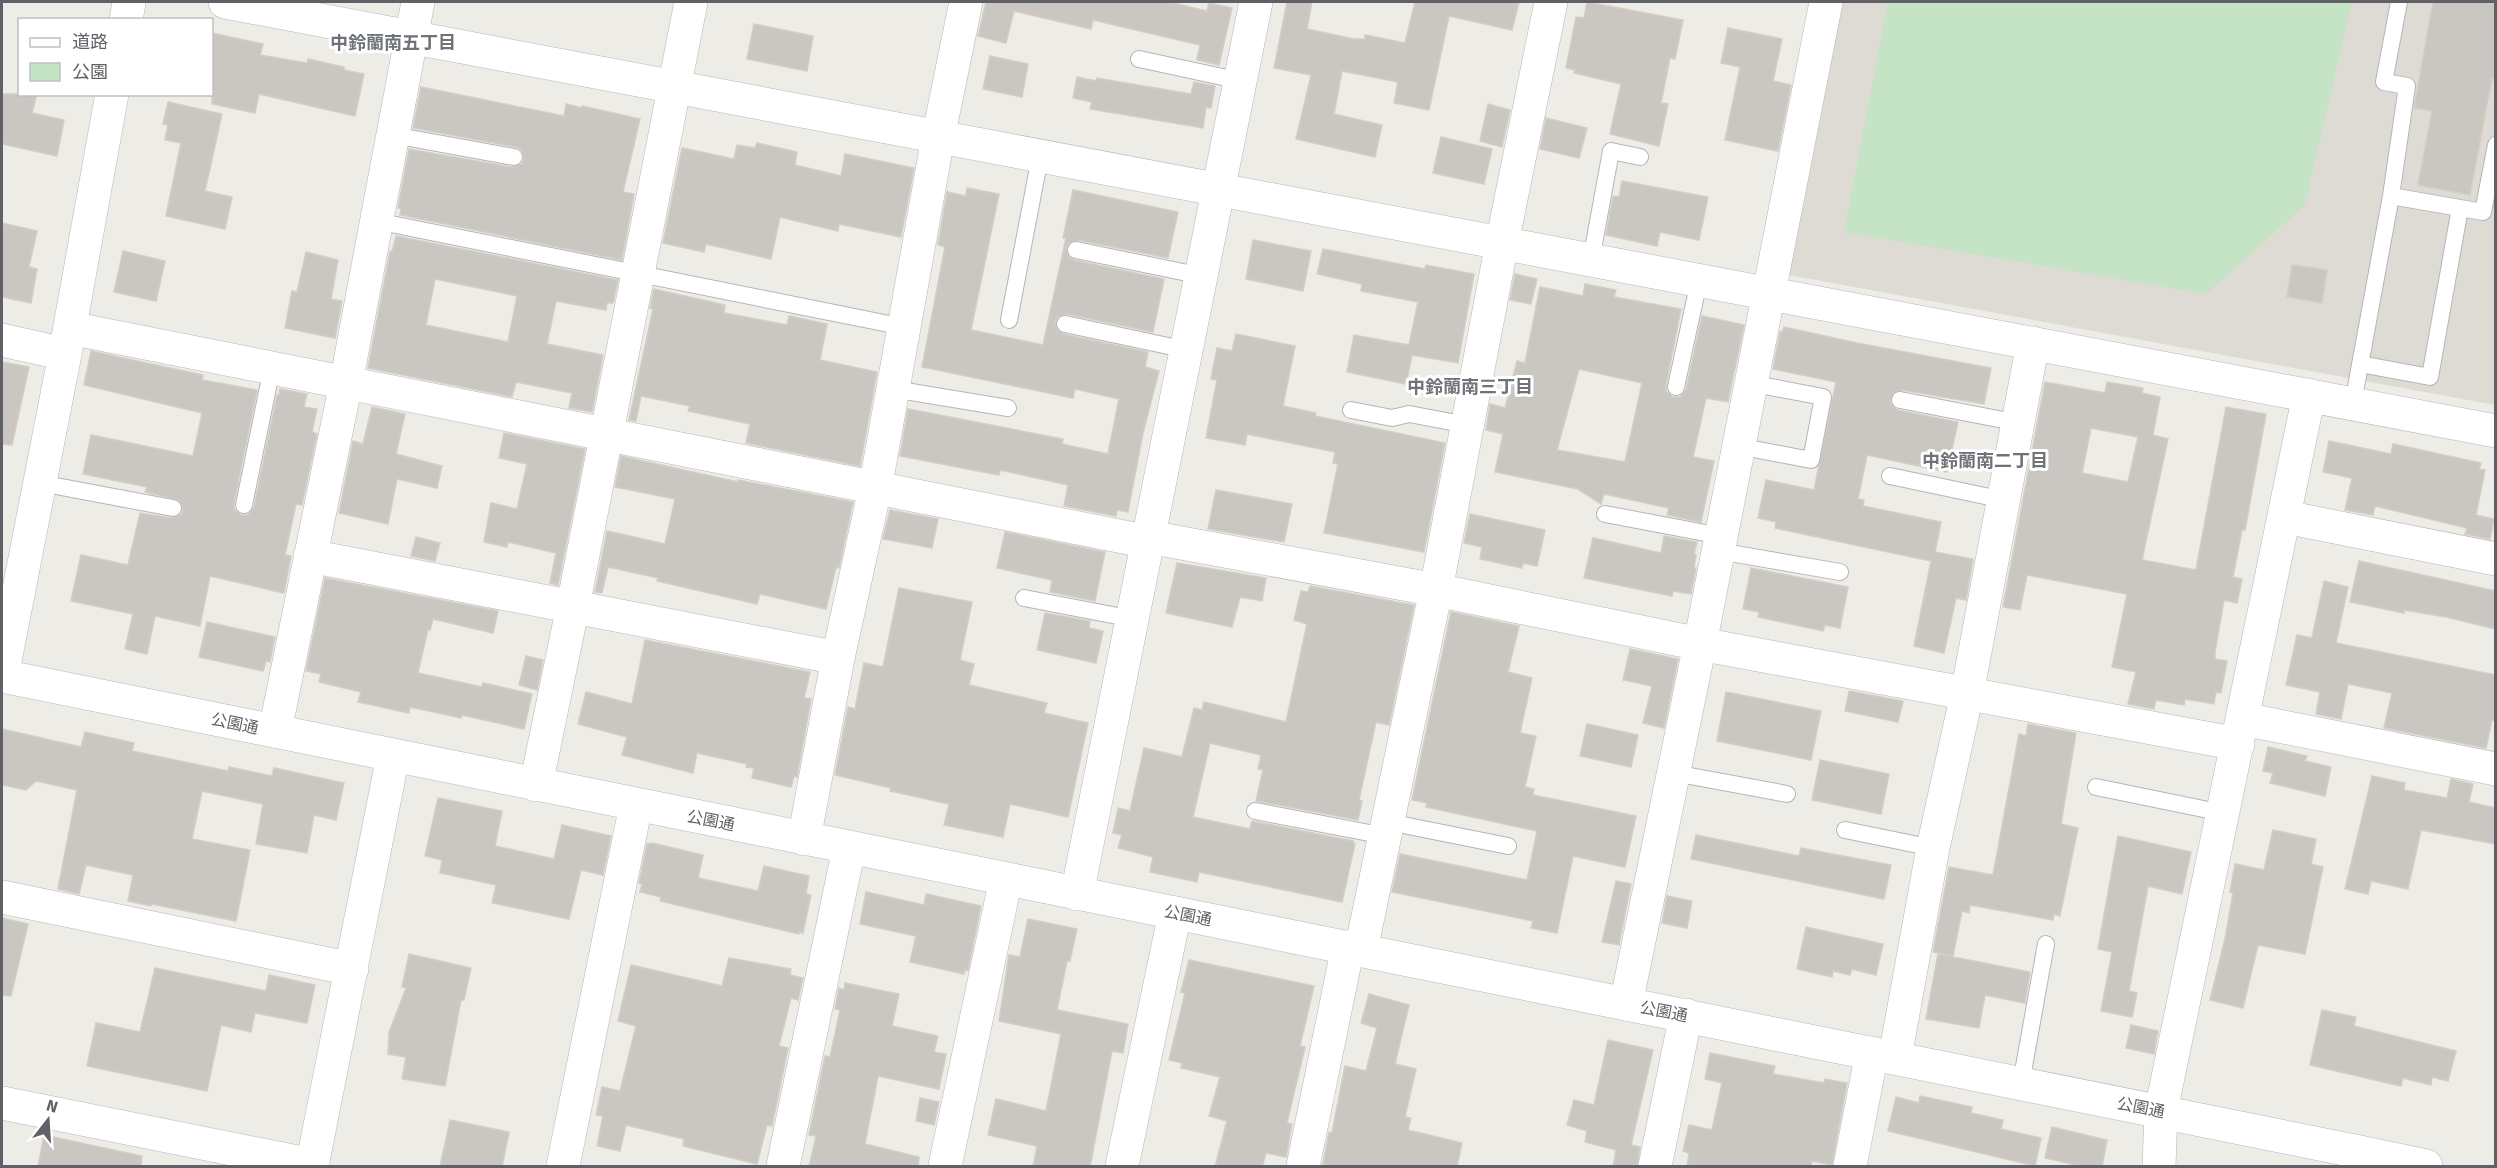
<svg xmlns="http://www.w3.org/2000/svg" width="2497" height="1168" viewBox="0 0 2497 1168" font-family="Signika,'Noto Sans JP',sans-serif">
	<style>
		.education { fill: #dedbd4 }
		.green { fill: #c5e3c5 }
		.building { fill: #cac7c2; stroke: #d3cec5; stroke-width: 1.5; fill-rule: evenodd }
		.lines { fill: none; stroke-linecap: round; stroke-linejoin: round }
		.service-casing { stroke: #b3b6b9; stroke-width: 18 }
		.minor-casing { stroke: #b3b6b9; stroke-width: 34 }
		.tertiary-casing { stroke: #b3b6b9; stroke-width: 34 }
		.service { stroke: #fff; stroke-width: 16 }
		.minor { stroke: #fff; stroke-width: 33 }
		.tertiary { stroke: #fff; stroke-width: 33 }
		.labels { text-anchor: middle; stroke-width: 6; stroke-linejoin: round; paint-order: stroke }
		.street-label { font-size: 16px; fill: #5e6165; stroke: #fff }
		.neighbourhood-label { font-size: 18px; font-weight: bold; fill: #6f7377; stroke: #fff }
	</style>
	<rect width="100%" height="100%" fill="#eeece6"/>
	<!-- education -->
	<path class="education" d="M 1842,2 L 2495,2 L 2495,405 L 1789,275 Z"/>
	<!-- green -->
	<path class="green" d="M 1888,2 L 2352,2 L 2305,205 L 2206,294 L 1844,232 Z"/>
	<!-- building -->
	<path class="building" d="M 986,2 L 1169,2 L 1207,11 L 1209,3 L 1232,8 L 1219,65 L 1197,60 L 1200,45 L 1093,20 L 1091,29 L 1014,11 L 1006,43 L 978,36 Z
		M 1287,2 L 1312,2 L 1307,29 L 1354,39 L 1365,39 L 1365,35 L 1405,43 L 1415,2 L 1519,2 L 1512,30 L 1449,16 L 1429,110 L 1394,103 L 1398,82 L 1342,71 L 1334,114 L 1382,125 L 1375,157 L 1296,139 L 1311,75 L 1274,68 Z
		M 1587,2 L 1683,20 L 1675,59 L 1670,58 L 1661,103 L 1668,104 L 1659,146 L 1610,134 L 1621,84 L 1574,73 L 1575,70 L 1566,68 L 1576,17 L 1584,18 Z
		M 2433,2 L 2496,2 L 2496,79 L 2492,78 L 2470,195 L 2418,185 L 2432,111 L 2414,108 Z
		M 754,24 L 813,36 L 807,71 L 747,59 Z
		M 1728,28 L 1782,39 L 1773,81 L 1791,85 L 1778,151 L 1725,140 L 1740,67 L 1721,63 Z
		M 212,33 L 263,44 L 260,55 L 307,63 L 308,59 L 344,67 L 344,70 L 364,74 L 355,116 L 259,94 L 255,113 L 212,104 Z
		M 990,56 L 1028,64 L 1022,97 L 983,89 Z
		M 1077,77 L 1096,81 L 1097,78 L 1191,94 L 1194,82 L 1215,86 L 1211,108 L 1206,107 L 1203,128 L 1090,109 L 1092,102 L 1073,98 Z
		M 421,87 L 564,116 L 566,104 L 582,108 L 582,106 L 640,119 L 623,192 L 634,194 L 622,260 L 400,215 L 401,208 L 398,208 L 409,149 L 512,167 L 522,164 L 524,158 L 521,149 L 516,147 L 413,128 Z
		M 2,94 L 37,94 L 32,113 L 64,120 L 57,156 L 2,144 Z
		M 168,102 L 222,114 L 205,191 L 232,197 L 225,229 L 166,216 L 181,143 L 165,140 L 168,125 L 163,124 Z
		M 1488,104 L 1510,110 L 1502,147 L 1480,141 Z
		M 1546,118 L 1587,128 L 1579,158 L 1540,149 Z
		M 1441,137 L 1492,149 L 1484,184 L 1433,173 Z
		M 757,143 L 797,152 L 795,165 L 841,176 L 845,154 L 914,168 L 901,237 L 839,224 L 838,231 L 780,217 L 771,259 L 706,244 L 704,252 L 663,243 L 682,148 L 734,159 L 737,145 L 755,148 Z
		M 1622,181 L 1708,197 L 1699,240 L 1660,232 L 1657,246 L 1606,235 L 1613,196 L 1619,197 Z
		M 967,188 L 999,194 L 971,330 L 1043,345 L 1066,238 L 1063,238 L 1073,190 L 1178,212 L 1168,258 L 1078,240 L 1069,243 L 1066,248 L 1069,257 L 1074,260 L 1164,279 L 1153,332 L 1067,314 L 1058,317 L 1055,322 L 1058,331 L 1063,334 L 1148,352 L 1145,367 L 1159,371 L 1143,433 L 1128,512 L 1117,510 L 1116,516 L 1064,506 L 1068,485 L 1000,470 L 999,475 L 900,456 L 908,409 L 1063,439 L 1062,444 L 1108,454 L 1119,399 L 1075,389 L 1073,398 L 922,367 L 945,247 L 938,245 L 947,192 L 966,196 Z
		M 2,223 L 37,231 L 29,267 L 37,269 L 31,303 L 2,297 Z
		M 396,236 L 618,280 L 613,303 L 607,303 L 606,310 L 556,301 L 547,344 L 603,355 L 592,412 L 569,408 L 572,393 L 516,382 L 512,397 L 368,368 L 390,251 L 392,252 ZM 435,279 L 517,296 L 508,342 L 426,325 Z
		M 1253,240 L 1311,251 L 1303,291 L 1246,279 Z
		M 1323,249 L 1425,269 L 1426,265 L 1474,274 L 1458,363 L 1412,355 L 1406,384 L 1347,372 L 1354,335 L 1409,345 L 1418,302 L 1361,291 L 1362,284 L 1317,274 Z
		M 123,251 L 165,261 L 156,301 L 114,292 Z
		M 306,252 L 338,260 L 331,299 L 342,301 L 335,338 L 285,328 L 292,291 L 297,292 Z
		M 2292,265 L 2327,270 L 2322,303 L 2287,297 Z
		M 1515,274 L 1537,279 L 1531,304 L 1510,300 Z
		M 1585,284 L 1616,290 L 1614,297 L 1681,309 L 1666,385 L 1666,391 L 1673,397 L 1680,397 L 1686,390 L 1702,316 L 1744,325 L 1728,402 L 1706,398 L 1693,457 L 1714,461 L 1701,522 L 1667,515 L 1669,508 L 1604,494 L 1601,504 L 1578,489 L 1495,472 L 1503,434 L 1486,430 L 1490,404 L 1505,408 L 1517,361 L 1525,363 L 1540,287 L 1583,296 ZM 1579,369 L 1642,383 L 1625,462 L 1557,450 Z
		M 654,289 L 725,305 L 724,313 L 787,325 L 789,316 L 827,324 L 820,360 L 877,372 L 860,466 L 746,443 L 750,424 L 688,411 L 690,406 L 641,396 L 636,421 L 629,420 L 653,309 L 650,308 Z
		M 1784,327 L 1857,343 L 1991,368 L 1984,404 L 1902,390 L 1893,393 L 1890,403 L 1897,410 L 1958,422 L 1947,472 L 1867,455 L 1858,499 L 1864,500 L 1863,506 L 1941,522 L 1935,552 L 1973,559 L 1966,600 L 1956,598 L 1944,653 L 1914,646 L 1931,561 L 1775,528 L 1776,522 L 1758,518 L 1766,480 L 1814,490 L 1836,382 L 1773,369 L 1780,332 L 1782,332 Z
		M 1236,334 L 1295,346 L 1283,406 L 1316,413 L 1315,416 L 1445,443 L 1424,552 L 1324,533 L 1338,464 L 1333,463 L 1335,452 L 1247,434 L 1245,445 L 1206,438 L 1217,380 L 1211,379 L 1217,348 L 1232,351 Z
		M 91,351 L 203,375 L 202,380 L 257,390 L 234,503 L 234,509 L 241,515 L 248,515 L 254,507 L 277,395 L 279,395 L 280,389 L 307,394 L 304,407 L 317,409 L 312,432 L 317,434 L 302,505 L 296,504 L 285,555 L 291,556 L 284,593 L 210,576 L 200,626 L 155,616 L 147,654 L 125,649 L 133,614 L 71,601 L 81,555 L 128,565 L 140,513 L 172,518 L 181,515 L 183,509 L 179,500 L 145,492 L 147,487 L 83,474 L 91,435 L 193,456 L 202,413 L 84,385 Z
		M 2,362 L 29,367 L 12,445 L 2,444 Z
		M 2045,382 L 2105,393 L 2107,382 L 2143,388 L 2142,393 L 2160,397 L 2153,435 L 2168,439 L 2142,560 L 2196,570 L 2226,407 L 2266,414 L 2245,530 L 2242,530 L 2233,577 L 2242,579 L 2237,603 L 2224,600 L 2215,652 L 2215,659 L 2227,661 L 2221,693 L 2216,692 L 2214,704 L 2185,699 L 2184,705 L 2156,700 L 2154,709 L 2128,704 L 2136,672 L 2112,667 L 2127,594 L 2027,575 L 2020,610 L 2003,607 ZM 2091,428 L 2138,437 L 2128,482 L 2082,473 Z
		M 372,407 L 405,414 L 396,454 L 442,466 L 437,488 L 397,479 L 388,524 L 339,513 L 353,441 L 363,444 Z
		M 504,433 L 585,449 L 558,585 L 550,583 L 556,553 L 508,542 L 507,547 L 484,542 L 491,503 L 517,509 L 527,464 L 499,458 Z
		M 2329,441 L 2391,454 L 2393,444 L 2481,463 L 2479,469 L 2485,470 L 2476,515 L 2494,519 L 2490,539 L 2465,534 L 2467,528 L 2375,506 L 2373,515 L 2345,510 L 2352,478 L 2323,472 Z
		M 621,456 L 738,482 L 738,480 L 853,502 L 839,568 L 836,567 L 826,609 L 760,594 L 757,604 L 657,581 L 658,578 L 608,567 L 602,593 L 595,592 L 607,531 L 665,544 L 675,499 L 615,487 Z
		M 1216,490 L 1292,504 L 1284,542 L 1208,529 Z
		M 890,510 L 938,519 L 932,548 L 883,539 Z
		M 1470,514 L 1545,530 L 1537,566 L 1523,563 L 1522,568 L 1480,559 L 1482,547 L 1464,543 Z
		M 1005,532 L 1105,552 L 1095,601 L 1050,592 L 1052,580 L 997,568 Z
		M 1664,536 L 1697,542 L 1694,554 L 1696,555 L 1694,568 L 1696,568 L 1691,594 L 1673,591 L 1672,596 L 1584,578 L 1593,538 L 1661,553 Z
		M 416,537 L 440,543 L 435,561 L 411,556 Z
		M 2359,561 L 2496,591 L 2496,629 L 2446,617 L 2404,610 L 2404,613 L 2350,602 Z
		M 1177,563 L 1266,578 L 1262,601 L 1240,597 L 1232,627 L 1166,613 Z
		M 1751,568 L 1848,587 L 1840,628 L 1825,625 L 1823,631 L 1758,617 L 1759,612 L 1743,609 Z
		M 325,578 L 498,611 L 493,633 L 433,619 L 430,630 L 428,629 L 418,673 L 482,687 L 483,683 L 532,694 L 524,729 L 462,715 L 461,718 L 410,707 L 409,713 L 358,702 L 361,692 L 319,682 L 321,674 L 306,671 Z
		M 2324,581 L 2348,587 L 2336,643 L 2496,675 L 2496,721 L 2492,720 L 2486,748 L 2384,728 L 2392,693 L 2348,684 L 2341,719 L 2316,714 L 2320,692 L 2286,685 L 2297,635 L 2312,638 Z
		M 1310,586 L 1414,605 L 1389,725 L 1376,722 L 1359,800 L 1362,801 L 1358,820 L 1256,801 L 1263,770 L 1258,769 L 1261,755 L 1210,743 L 1193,817 L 1250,829 L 1252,821 L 1353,841 L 1355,844 L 1342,902 L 1199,872 L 1197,882 L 1150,872 L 1153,857 L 1118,848 L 1122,835 L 1113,833 L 1118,808 L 1130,811 L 1144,748 L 1182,757 L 1194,708 L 1202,710 L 1204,702 L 1286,722 L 1307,624 L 1294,620 L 1301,591 L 1308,592 Z
		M 899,588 L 972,602 L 960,660 L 974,664 L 969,685 L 1047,703 L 1044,713 L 1088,723 L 1068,817 L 1010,804 L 1003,837 L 944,825 L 949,804 L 890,791 L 891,788 L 835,775 L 848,707 L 855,709 L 864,663 L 883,667 Z
		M 1451,612 L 1519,626 L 1508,672 L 1532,678 L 1520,733 L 1536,736 L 1525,787 L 1534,789 L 1533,795 L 1636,816 L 1625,867 L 1573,856 L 1557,933 L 1531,928 L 1533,921 L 1392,892 L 1400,854 L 1527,880 L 1537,831 L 1426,807 L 1427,803 L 1412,800 Z
		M 1045,613 L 1090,621 L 1089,628 L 1103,631 L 1096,663 L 1037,650 Z
		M 207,622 L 275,637 L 270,662 L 266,661 L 263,671 L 199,657 Z
		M 645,640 L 810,672 L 804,698 L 811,699 L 797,777 L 794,776 L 791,787 L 752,778 L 754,768 L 746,767 L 747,764 L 697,753 L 693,773 L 622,755 L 627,737 L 578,724 L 586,692 L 632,704 Z
		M 1630,649 L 1678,659 L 1664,728 L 1643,723 L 1652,686 L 1623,680 Z
		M 526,656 L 543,660 L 537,690 L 519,685 Z
		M 1849,691 L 1903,701 L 1898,722 L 1845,711 Z
		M 1726,692 L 1821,711 L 1811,760 L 1717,741 Z
		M 1587,724 L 1638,735 L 1631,767 L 1580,756 Z
		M 2028,724 L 2076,733 L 2061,824 L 2078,828 L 2060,916 L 2054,914 L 2053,920 L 1970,905 L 1969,913 L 1962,911 L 1953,956 L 1933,952 L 1949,867 L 1993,875 L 2019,734 L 2026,736 Z
		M 2,729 L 81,747 L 85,732 L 134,743 L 132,751 L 228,771 L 229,767 L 272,776 L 274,768 L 344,783 L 336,820 L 314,815 L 307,853 L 256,844 L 263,804 L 202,791 L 192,839 L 250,850 L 236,921 L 152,904 L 151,906 L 128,901 L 133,875 L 86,865 L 79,894 L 58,889 L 77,790 L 36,781 L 26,790 L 2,785 Z
		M 2268,747 L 2307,756 L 2305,761 L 2331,767 L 2325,796 L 2270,783 L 2273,773 L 2263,771 Z
		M 1820,760 L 1889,774 L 1881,814 L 1812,800 Z
		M 2372,776 L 2405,783 L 2404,790 L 2447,798 L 2451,779 L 2473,784 L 2469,802 L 2496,808 L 2496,844 L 2421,830 L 2408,889 L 2371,881 L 2368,894 L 2345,889 Z
		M 438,798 L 502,811 L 495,846 L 554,859 L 562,825 L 611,836 L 603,875 L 581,870 L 569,919 L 492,903 L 496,885 L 440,873 L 442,860 L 425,856 Z
		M 2273,830 L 2316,839 L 2311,864 L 2323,867 L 2305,954 L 2258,945 L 2243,1008 L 2210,1000 L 2225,939 L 2233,893 L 2230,892 L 2235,864 L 2264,870 Z
		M 1696,835 L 1799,856 L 1801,848 L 1891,865 L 1884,899 L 1691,859 Z
		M 2118,836 L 2191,852 L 2182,894 L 2148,886 L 2129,991 L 2137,993 L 2132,1017 L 2101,1011 L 2112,952 L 2098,949 Z
		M 652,843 L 703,855 L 698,878 L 758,891 L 764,866 L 809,876 L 806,894 L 811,895 L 803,933 L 799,932 L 799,934 L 660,901 L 661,897 L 640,892 L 642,884 L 639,883 L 647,844 Z
		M 1616,881 L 1631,884 L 1619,945 L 1602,942 Z
		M 866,892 L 924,905 L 926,894 L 981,906 L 968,970 L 965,969 L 964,974 L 910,962 L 916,936 L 860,924 Z
		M 1667,896 L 1692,901 L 1687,928 L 1662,923 Z
		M 2,918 L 28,924 L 11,996 L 2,995 Z
		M 1028,919 L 1077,929 L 1070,961 L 1067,961 L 1057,1010 L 1128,1024 L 1123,1053 L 1112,1051 L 1090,1167 L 1033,1167 L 1037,1146 L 988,1135 L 996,1099 L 1046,1111 L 1061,1034 L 999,1021 L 1009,955 L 1020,957 Z
		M 1806,927 L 1883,944 L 1876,975 L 1852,969 L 1850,975 L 1833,971 L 1832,977 L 1797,969 Z
		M 409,954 L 471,968 L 464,1000 L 461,1000 L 445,1086 L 402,1079 L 406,1057 L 388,1054 L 389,1033 L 406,988 L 402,987 Z
		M 1938,954 L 2030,972 L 2025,1003 L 1985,995 L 1979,1028 L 1926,1019 Z
		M 729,958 L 791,969 L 790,975 L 803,978 L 798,1000 L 791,998 L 779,1046 L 788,1048 L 772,1126 L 767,1125 L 757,1164 L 683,1146 L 684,1139 L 626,1125 L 620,1151 L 597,1146 L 603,1116 L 596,1115 L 602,1087 L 620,1091 L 636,1026 L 618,1021 L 631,965 L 722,986 Z
		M 1189,960 L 1314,986 L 1300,1046 L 1305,1047 L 1287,1123 L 1292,1124 L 1286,1157 L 1266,1153 L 1262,1167 L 1215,1167 L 1227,1121 L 1209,1116 L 1220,1077 L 1181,1068 L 1182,1063 L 1169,1060 L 1185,993 L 1181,992 Z
		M 155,968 L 266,991 L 269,975 L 315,985 L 307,1023 L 255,1013 L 251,1032 L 221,1025 L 207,1091 L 87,1066 L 96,1023 L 140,1032 Z
		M 845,983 L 899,994 L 892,1026 L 938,1036 L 934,1052 L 946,1054 L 939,1089 L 878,1076 L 865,1144 L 919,1157 L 918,1167 L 809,1167 L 816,1136 L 809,1135 L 825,1056 L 830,1057 L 840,1010 L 835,1009 L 839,988 L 844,990 Z
		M 1369,994 L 1409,1005 L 1395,1064 L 1416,1069 L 1405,1117 L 1411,1118 L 1408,1130 L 1462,1143 L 1457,1167 L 1333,1167 L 1323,1164 L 1329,1132 L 1332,1133 L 1345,1066 L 1366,1071 L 1377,1028 L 1361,1023 Z
		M 2322,1010 L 2356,1017 L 2354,1026 L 2456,1051 L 2448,1081 L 2432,1077 L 2431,1085 L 2403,1078 L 2401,1086 L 2310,1065 Z
		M 2131,1025 L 2158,1031 L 2154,1054 L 2126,1048 Z
		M 1608,1040 L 1653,1050 L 1631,1145 L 1640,1147 L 1637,1167 L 1613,1167 L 1616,1150 L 1585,1142 L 1587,1131 L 1567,1125 L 1574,1100 L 1594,1105 Z
		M 1710,1053 L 1775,1066 L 1773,1074 L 1824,1083 L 1825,1079 L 1847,1083 L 1832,1165 L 1812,1161 L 1811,1167 L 1687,1167 L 1689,1153 L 1683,1151 L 1689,1125 L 1712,1130 L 1722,1083 L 1705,1079 Z
		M 1920,1096 L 1972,1107 L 1971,1113 L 2003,1120 L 2001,1129 L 2041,1138 L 2035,1166 L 1888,1131 L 1896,1097 L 1919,1103 Z
		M 920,1098 L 939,1102 L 934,1125 L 916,1121 Z
		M 450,1120 L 509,1132 L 502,1167 L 440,1167 Z
		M 2052,1127 L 2107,1140 L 2102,1167 L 2085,1167 L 2045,1158 Z
		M 44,1135 L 142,1156 L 141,1167 L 38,1167 Z"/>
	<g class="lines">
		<defs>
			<path id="service" d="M 1139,59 L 1241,81
				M 393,135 L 514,157
				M 2391,196 L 2483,212 L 2496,145
				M 376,221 L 904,327
				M 1076,250 L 1202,276
				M 1591,260 L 1611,151 L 1640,157
				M 1009,320 L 1040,157
				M 1065,324 L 1187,350
				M 2360,364 L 2430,377 L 2460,208
				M 1676,387 L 1699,281
				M 893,389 L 1008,408
				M 1900,400 L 2019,423
				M 2353,403 L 2391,196 L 2407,86 L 2384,82 L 2399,2
				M 1351,410 L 1392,418 L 1409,414 L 1467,425
				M 1738,446 L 1811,460 L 1823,397 L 1750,383
				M 1890,476 L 2004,500
				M 40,483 L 173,508
				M 244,505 L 272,368
				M 1605,514 L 1721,536
				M 1718,551 L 1840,572
				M 1024,598 L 1133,619
				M 1674,773 L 1787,794
				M 2096,787 L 2223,813
				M 1255,811 L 1385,836
				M 1388,822 L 1508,846
				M 1845,830 L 1933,848
				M 2021,1083 L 2046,944"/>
			<path id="minor" d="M 225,2 L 2496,431
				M 126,20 L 129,2
				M 70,328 L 1149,542
				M 2,340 L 65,354
				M 2285,517 L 2496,559
				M 1149,537 L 1436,590 L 1700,644 L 2238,744
				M 310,556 L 838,658
				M 2,676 L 65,354 L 112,94
				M 2243,719 L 2496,769
				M 275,731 L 346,383 L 418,2
				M 536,785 L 573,606 L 691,2
				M 804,839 L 838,658 L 875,489 L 938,138 L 966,2
				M 1077,894 L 1256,2
				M 2,897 L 352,969
				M 1361,950 L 1436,590 L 1502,243 L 1551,2
				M 1626,1004 L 1700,644 L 1826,2
				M 1895,1057 L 1933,848 L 1967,694 L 2033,343
				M 2,1103 L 312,1165
				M 2359,1152 L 2426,1166
				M 312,1166 L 393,756
				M 563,1166 L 636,805
				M 783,1166 L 849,848
				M 945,1166 L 1006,879
				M 1122,1166 L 1175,913
				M 1303,1166 L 1348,947
				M 1655,1166 L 1686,1015
				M 1850,1166 L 1872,1053
				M 2159,1166 L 2161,1111 L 2309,395"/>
			<path id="tertiary" d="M 2,676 L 2359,1152 L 2356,1166"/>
		</defs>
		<!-- service casing -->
		<use href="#service" class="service-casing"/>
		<!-- minor casing -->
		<use href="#minor" class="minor-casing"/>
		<!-- tertiary casing -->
		<use href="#tertiary" class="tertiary-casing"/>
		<!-- service -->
		<use href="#service" class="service"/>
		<!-- minor -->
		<use href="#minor" class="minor"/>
		<!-- tertiary -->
		<use href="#tertiary" class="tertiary"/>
	</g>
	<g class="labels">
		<!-- street labels -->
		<g class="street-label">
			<text transform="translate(235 723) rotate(12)" y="6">公園通</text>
			<text transform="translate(711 820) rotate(11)" y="6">公園通</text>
			<text transform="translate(1188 915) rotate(11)" y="6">公園通</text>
			<text transform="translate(1664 1011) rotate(11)" y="6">公園通</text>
			<text transform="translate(2141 1107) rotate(11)" y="6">公園通</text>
		</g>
		<!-- neighbourhood labels -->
		<g class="neighbourhood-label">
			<text x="393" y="49">中鈴蘭南五丁目</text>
			<text x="1470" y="393">中鈴蘭南三丁目</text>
			<text x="1985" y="467">中鈴蘭南二丁目</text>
		</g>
	</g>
	<!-- border -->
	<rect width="2497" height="1168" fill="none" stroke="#5e6165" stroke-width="6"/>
	<!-- legend -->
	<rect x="18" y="18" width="195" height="78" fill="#ffffff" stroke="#bfc0c1" stroke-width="1.5"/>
	<rect x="30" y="38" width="30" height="9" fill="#ffffff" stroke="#bfc0c1" stroke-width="1.5"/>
	<text x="72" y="48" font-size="18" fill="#5e6165">道路</text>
	<rect x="30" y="63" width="30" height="18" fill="#c5e3c5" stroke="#bfc0c1" stroke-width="1.5"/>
	<text x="72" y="78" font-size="18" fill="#5e6165">公園</text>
	<!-- north arrow -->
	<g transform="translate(48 1120) rotate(17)" stroke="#ffffff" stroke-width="4.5" paint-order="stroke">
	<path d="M0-4.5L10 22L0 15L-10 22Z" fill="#5e6165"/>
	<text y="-9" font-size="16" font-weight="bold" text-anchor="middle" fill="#5e6165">N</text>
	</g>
</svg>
